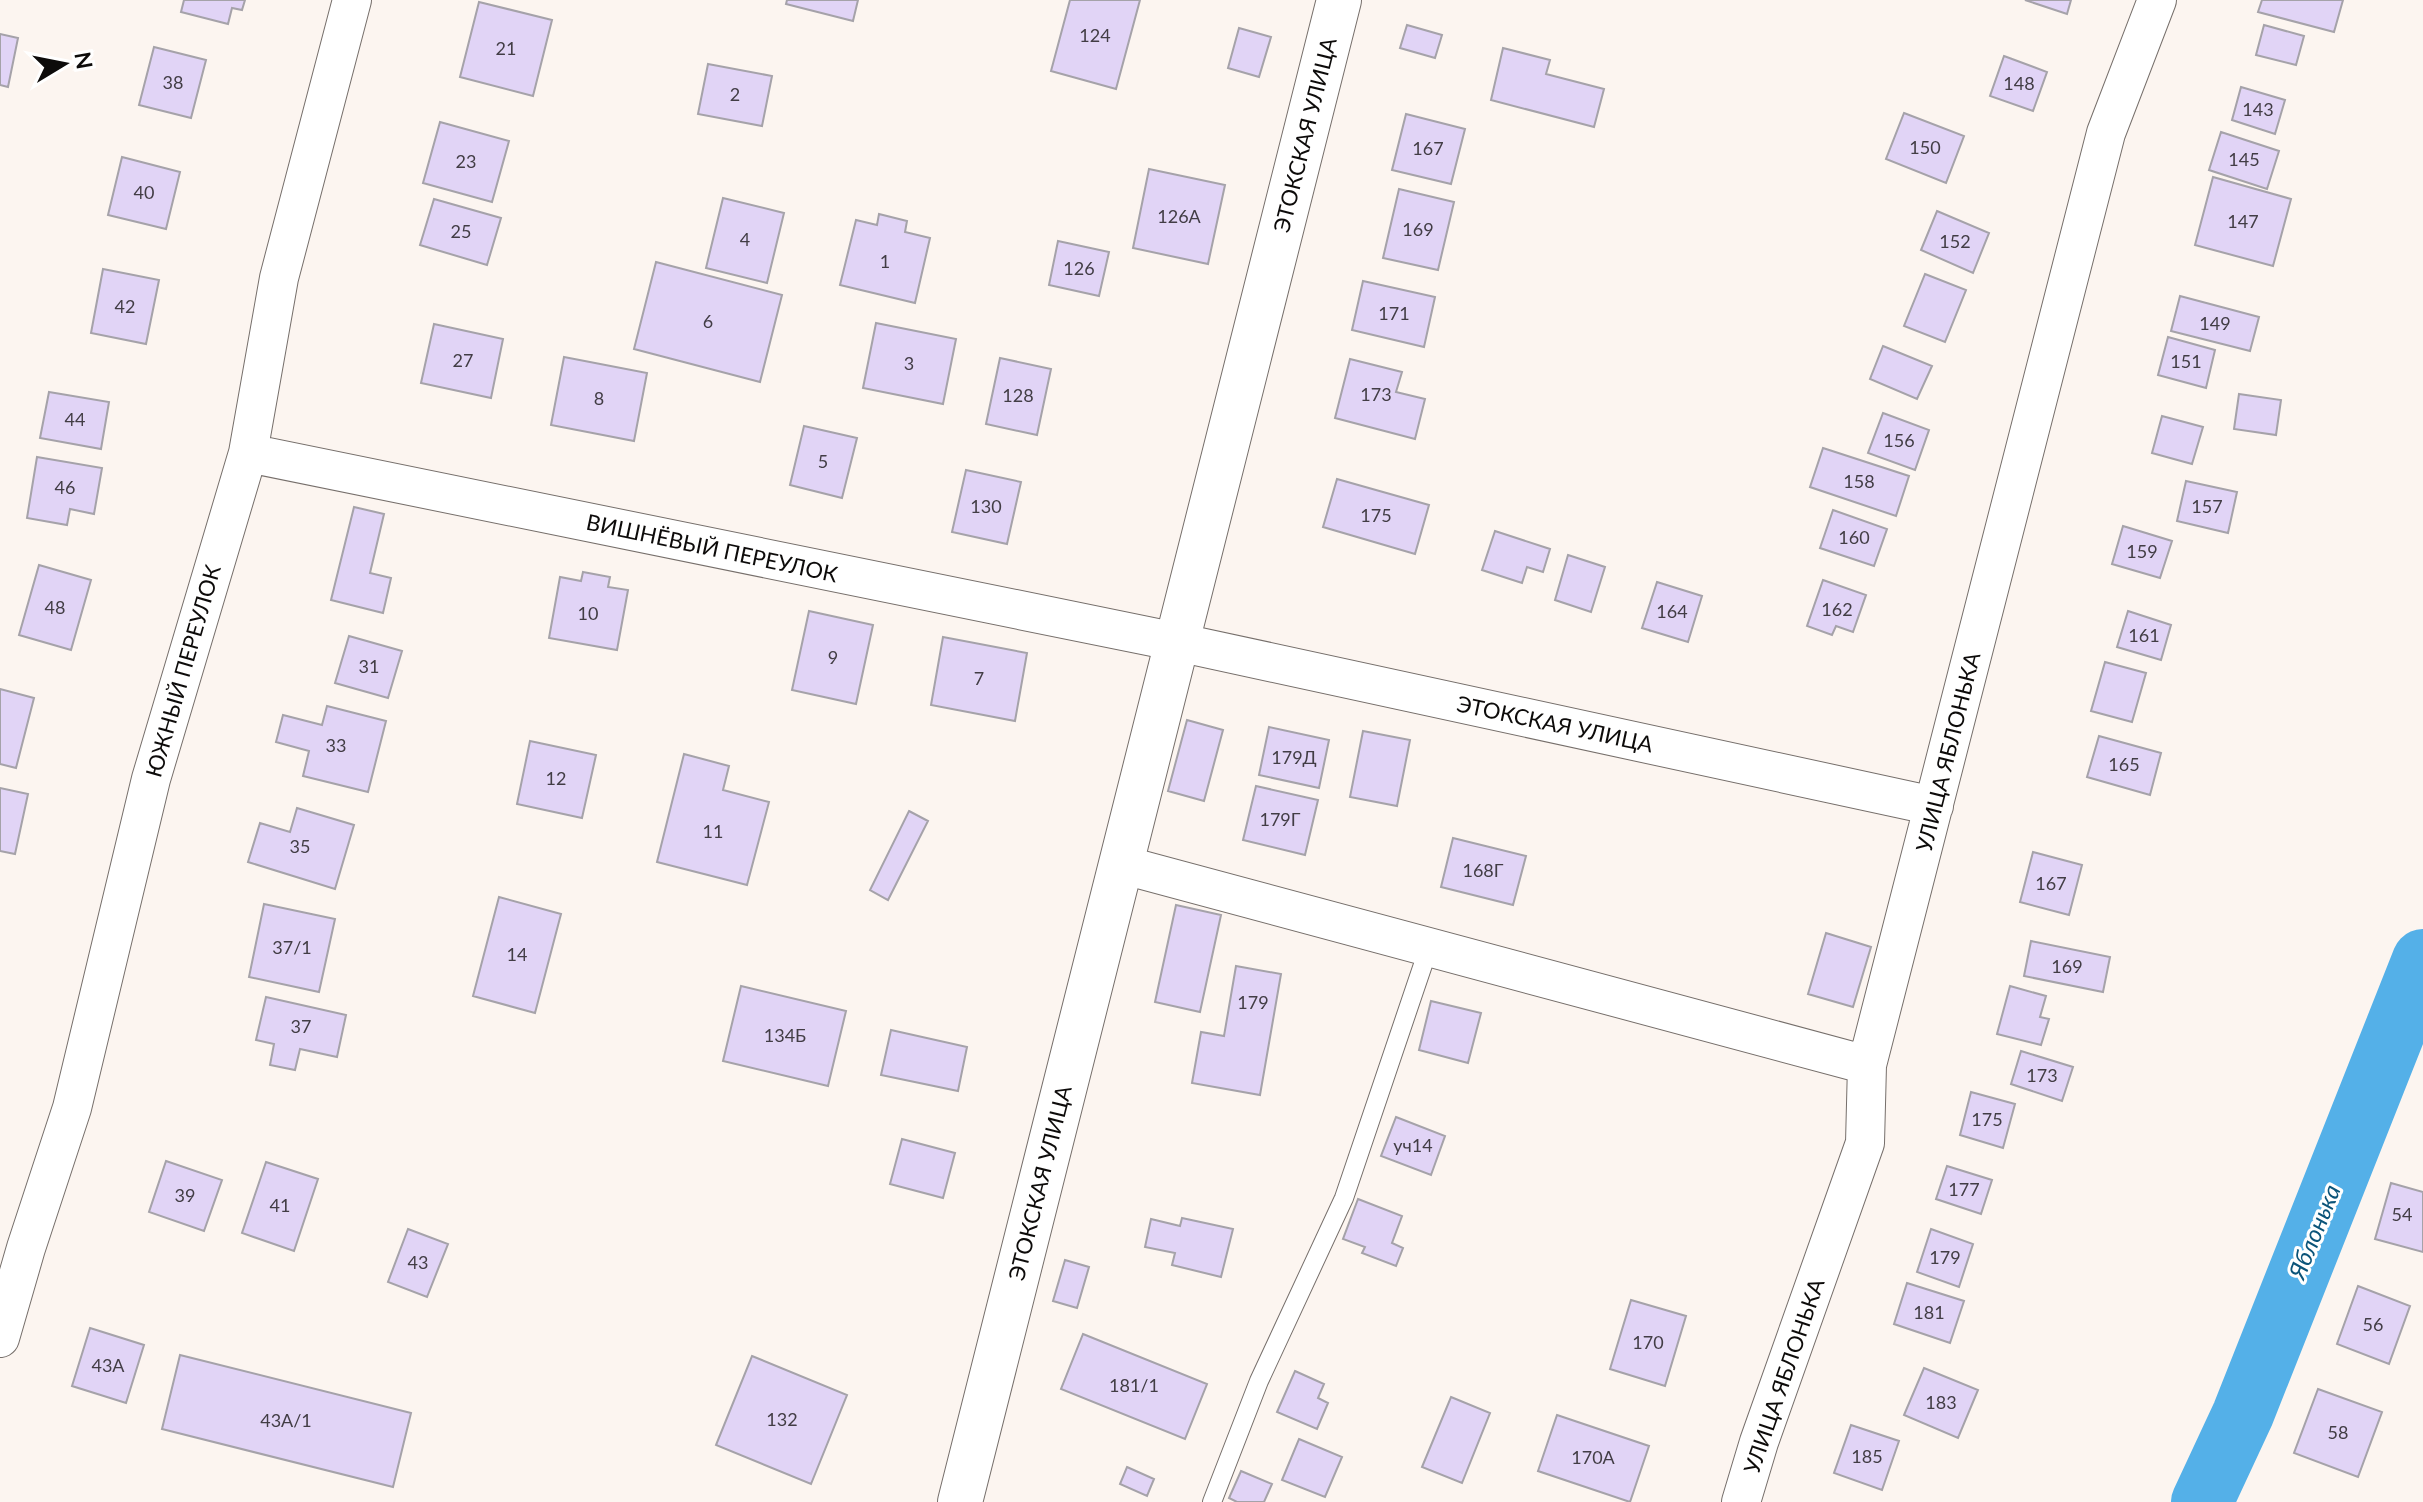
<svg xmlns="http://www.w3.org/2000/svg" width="2423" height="1502" viewBox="0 0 2423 1502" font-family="Lato,sans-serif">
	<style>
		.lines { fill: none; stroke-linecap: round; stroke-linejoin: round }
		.river { stroke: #54b0e8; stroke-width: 62 }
		.building { fill: #e1d4f6; stroke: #a5a2a9; stroke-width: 2 }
		.service-casing { stroke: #766f6b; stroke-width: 20 }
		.minor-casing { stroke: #766f6b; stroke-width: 40 }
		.secondary-casing { stroke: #766f6b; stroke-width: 46 }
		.service { stroke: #fff; stroke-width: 18 }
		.minor { stroke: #fff; stroke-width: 38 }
		.secondary { stroke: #fff; stroke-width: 44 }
		.labels { text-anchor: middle; stroke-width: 6; stroke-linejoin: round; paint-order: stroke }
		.number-label { font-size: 18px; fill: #423d45 }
		.street-label { font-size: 22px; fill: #0d0b0a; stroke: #fff }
		.water-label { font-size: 24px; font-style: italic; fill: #0b5479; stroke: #fff }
	</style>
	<rect width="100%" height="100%" fill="#fcf5f0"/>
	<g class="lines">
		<!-- river -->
		<path class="river" d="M 2202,1502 L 2243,1414 L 2423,960"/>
	</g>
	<!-- building -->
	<path class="building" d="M 184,0 L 245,0 L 242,10 L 232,8 L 228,24 L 181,12 Z
		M 787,0 L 858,0 L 853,21 L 786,4 Z
		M 1070,0 L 1140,0 L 1116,89 L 1051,71 Z
		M 2025,0 L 2071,0 L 2067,14 Z
		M 2262,0 L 2343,0 L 2334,32 L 2258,12 Z
		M 479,2 L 552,20 L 533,96 L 460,77 Z
		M 1407,25 L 1442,35 L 1435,58 L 1400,48 Z
		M 2264,25 L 2304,36 L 2296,65 L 2256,55 Z
		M 1239,28 L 1271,37 L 1259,77 L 1228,68 Z
		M 0,34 L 18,38 L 8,87 L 0,85 Z
		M 154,47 L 206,60 L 191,118 L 139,105 Z
		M 1503,48 L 1550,60 L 1546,74 L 1604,89 L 1594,127 L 1491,100 Z
		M 2004,56 L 2047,72 L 2033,111 L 1990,96 Z
		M 708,64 L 772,76 L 762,126 L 698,114 Z
		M 2241,87 L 2285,100 L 2275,134 L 2232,120 Z
		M 1904,113 L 1964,136 L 1946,183 L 1886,159 Z
		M 1406,114 L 1465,129 L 1451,184 L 1392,170 Z
		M 440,122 L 509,141 L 492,202 L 423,183 Z
		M 2221,132 L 2279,151 L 2267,189 L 2209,170 Z
		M 122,157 L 180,172 L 166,229 L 108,215 Z
		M 1149,169 L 1225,185 L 1208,264 L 1133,248 Z
		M 2213,177 L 2291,199 L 2273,266 L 2195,245 Z
		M 1399,189 L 1454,202 L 1438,270 L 1383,258 Z
		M 723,198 L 784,213 L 767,283 L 706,268 Z
		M 434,199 L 501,218 L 487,265 L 420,245 Z
		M 1937,211 L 1989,233 L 1973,273 L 1921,250 Z
		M 879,214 L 907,221 L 905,232 L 930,238 L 915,303 L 840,285 L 856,220 L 877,225 Z
		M 1058,241 L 1109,252 L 1099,296 L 1049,285 Z
		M 656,262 L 782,295 L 760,382 L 634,349 Z
		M 103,269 L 159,280 L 146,344 L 91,333 Z
		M 1925,274 L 1966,290 L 1945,342 L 1904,326 Z
		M 1363,281 L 1435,297 L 1424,347 L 1352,330 Z
		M 2180,296 L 2259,317 L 2250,351 L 2171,331 Z
		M 876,323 L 956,339 L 943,404 L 863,388 Z
		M 434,324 L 503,339 L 491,398 L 421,383 Z
		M 2168,337 L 2215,350 L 2206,388 L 2158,375 Z
		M 1883,346 L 1932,366 L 1917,399 L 1870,379 Z
		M 564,357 L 647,373 L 634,441 L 551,425 Z
		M 1000,358 L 1051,369 L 1037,435 L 986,424 Z
		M 1350,359 L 1402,372 L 1396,392 L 1425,399 L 1415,439 L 1335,418 Z
		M 49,392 L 109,402 L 101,449 L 40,438 Z
		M 2239,394 L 2281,400 L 2276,435 L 2234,429 Z
		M 1883,413 L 1929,430 L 1915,470 L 1868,453 Z
		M 2162,416 L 2203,427 L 2192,464 L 2152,453 Z
		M 804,426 L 857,438 L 842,498 L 790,485 Z
		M 1823,448 L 1909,476 L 1896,516 L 1810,487 Z
		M 37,457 L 102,468 L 94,514 L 70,509 L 67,525 L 27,518 Z
		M 966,470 L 1021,482 L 1007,544 L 952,532 Z
		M 1337,479 L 1429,505 L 1415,554 L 1323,527 Z
		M 2186,481 L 2237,492 L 2228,533 L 2177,521 Z
		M 354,507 L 384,514 L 370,573 L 391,578 L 383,613 L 331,600 Z
		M 1833,510 L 1887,529 L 1874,566 L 1820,548 Z
		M 2123,526 L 2172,541 L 2160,578 L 2112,564 Z
		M 1495,531 L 1550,549 L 1543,572 L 1527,567 L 1522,583 L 1482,570 Z
		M 1568,555 L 1605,567 L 1591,612 L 1555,600 Z
		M 39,565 L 91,580 L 71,650 L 19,635 Z
		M 583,572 L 610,577 L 608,587 L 628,590 L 617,650 L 549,638 L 560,577 L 581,581 Z
		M 1823,580 L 1866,595 L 1853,632 L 1836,626 L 1832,635 L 1807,626 Z
		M 1657,582 L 1702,596 L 1688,642 L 1642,628 Z
		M 809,611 L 873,625 L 856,704 L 792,690 Z
		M 2128,611 L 2171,625 L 2161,660 L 2117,647 Z
		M 349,636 L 402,651 L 388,698 L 335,683 Z
		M 943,637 L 1027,653 L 1015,721 L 931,705 Z
		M 2105,662 L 2146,673 L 2132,722 L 2091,711 Z
		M 0,689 L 34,698 L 16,768 L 0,764 Z
		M 327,706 L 386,721 L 368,792 L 303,776 L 309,751 L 276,742 L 283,715 L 322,725 Z
		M 1187,720 L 1223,730 L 1204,801 L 1168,791 Z
		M 1269,727 L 1329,740 L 1319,788 L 1259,775 Z
		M 1363,731 L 1410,740 L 1397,806 L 1350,797 Z
		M 2099,736 L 2161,753 L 2150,795 L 2087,777 Z
		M 530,741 L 596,755 L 582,818 L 517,804 Z
		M 684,754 L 729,766 L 723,790 L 769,802 L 747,885 L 657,862 Z
		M 1256,786 L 1318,800 L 1305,855 L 1243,840 Z
		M 0,788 L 28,794 L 15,854 L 0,851 Z
		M 297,808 L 354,825 L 335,889 L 248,862 L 260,823 L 290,832 Z
		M 909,811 L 928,821 L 888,900 L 870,890 Z
		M 1453,838 L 1526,856 L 1513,905 L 1441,887 Z
		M 2033,852 L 2082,865 L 2069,915 L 2020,902 Z
		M 499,897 L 561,914 L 535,1013 L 473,996 Z
		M 264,904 L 335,919 L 319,992 L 249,977 Z
		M 1176,905 L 1221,915 L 1200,1012 L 1155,1002 Z
		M 1826,933 L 1871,947 L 1853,1007 L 1808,994 Z
		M 2031,941 L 2110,957 L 2103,992 L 2024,976 Z
		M 1236,966 L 1281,974 L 1260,1095 L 1192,1083 L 1201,1032 L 1224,1036 Z
		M 741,986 L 846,1011 L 828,1086 L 723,1061 Z
		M 2010,986 L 2046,996 L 2040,1017 L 2049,1019 L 2041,1045 L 1997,1034 Z
		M 266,997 L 346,1015 L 337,1057 L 300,1049 L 295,1070 L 270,1065 L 274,1044 L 256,1040 Z
		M 1431,1001 L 1481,1013 L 1468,1063 L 1419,1050 Z
		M 891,1030 L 967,1047 L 958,1091 L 881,1075 Z
		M 2021,1051 L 2073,1067 L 2062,1101 L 2011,1084 Z
		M 1971,1092 L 2015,1104 L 2003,1148 L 1960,1135 Z
		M 1396,1117 L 1445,1136 L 1431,1175 L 1381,1156 Z
		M 902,1139 L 955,1153 L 943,1198 L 890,1184 Z
		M 166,1161 L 222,1180 L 204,1231 L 149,1212 Z
		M 266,1162 L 318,1179 L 294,1251 L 242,1233 Z
		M 1947,1166 L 1992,1180 L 1981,1214 L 1936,1199 Z
		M 2391,1183 L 2423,1192 L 2423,1252 L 2375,1239 Z
		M 1358,1199 L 1402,1216 L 1392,1243 L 1403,1248 L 1396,1266 L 1362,1253 L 1365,1247 L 1343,1239 Z
		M 1182,1218 L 1233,1229 L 1221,1277 L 1172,1265 L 1175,1253 L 1145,1247 L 1151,1219 L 1180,1226 Z
		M 408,1229 L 448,1244 L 427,1297 L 388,1282 Z
		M 1931,1229 L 1973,1244 L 1959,1287 L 1917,1272 Z
		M 1065,1260 L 1089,1267 L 1077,1308 L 1053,1301 Z
		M 1907,1283 L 1964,1301 L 1950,1343 L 1894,1324 Z
		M 2358,1286 L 2410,1306 L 2389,1364 L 2337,1344 Z
		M 1631,1300 L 1686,1316 L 1665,1386 L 1610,1369 Z
		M 90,1328 L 144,1345 L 126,1403 L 72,1386 Z
		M 1083,1334 L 1207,1384 L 1185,1439 L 1061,1389 Z
		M 180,1355 L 411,1413 L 393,1487 L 162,1429 Z
		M 752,1356 L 847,1395 L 811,1484 L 716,1445 Z
		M 1924,1368 L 1978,1390 L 1958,1438 L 1904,1415 Z
		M 1295,1371 L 1324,1384 L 1318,1398 L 1328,1403 L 1317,1429 L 1277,1412 Z
		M 2318,1389 L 2382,1412 L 2358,1477 L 2294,1453 Z
		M 1451,1397 L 1490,1413 L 1462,1483 L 1422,1467 Z
		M 1557,1415 L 1649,1446 L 1630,1502 L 1538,1471 Z
		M 1851,1425 L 1899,1441 L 1882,1490 L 1834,1473 Z
		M 1299,1439 L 1342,1457 L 1325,1497 L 1282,1480 Z
		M 1127,1467 L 1154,1479 L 1147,1496 L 1120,1484 Z
		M 1241,1471 L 1272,1484 L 1264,1502 L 1237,1502 L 1229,1498 Z"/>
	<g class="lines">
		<defs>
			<path id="service" d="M 1212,1502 L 1259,1381 L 1344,1198 L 1429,947"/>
			<path id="minor" d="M 248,453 L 1177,642 L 1934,806
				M 1120,864 L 1867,1065
				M 0,1338 L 26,1248 L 72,1108 L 151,779 L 248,453 L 279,278 L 352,0
				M 1741,1502 L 1759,1442 L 1865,1143 L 1867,1065 L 2106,133 L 2157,0"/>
			<path id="secondary" d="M 960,1502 L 1339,0"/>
		</defs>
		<!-- service casing -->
		<use href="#service" class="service-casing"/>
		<!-- minor casing -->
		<use href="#minor" class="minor-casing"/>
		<!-- secondary casing -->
		<use href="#secondary" class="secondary-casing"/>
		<!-- service -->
		<use href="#service" class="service"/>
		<!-- minor -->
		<use href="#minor" class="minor"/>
		<!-- secondary -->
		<use href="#secondary" class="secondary"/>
	</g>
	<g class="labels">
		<!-- number labels -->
		<g class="number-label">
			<text x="1095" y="42">124</text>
			<text x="506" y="55">21</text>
			<text x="173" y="89">38</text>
			<text x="2019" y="90">148</text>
			<text x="735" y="101">2</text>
			<text x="2258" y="116">143</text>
			<text x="1925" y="154">150</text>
			<text x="1428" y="155">167</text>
			<text x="2244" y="166">145</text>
			<text x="466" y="168">23</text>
			<text x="144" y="199">40</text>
			<text x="1179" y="223">126А</text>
			<text x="2243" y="228">147</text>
			<text x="1418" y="236">169</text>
			<text x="461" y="238">25</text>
			<text x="745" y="246">4</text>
			<text x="1955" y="248">152</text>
			<text x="885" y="268">1</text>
			<text x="1079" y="275">126</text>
			<text x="125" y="313">42</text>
			<text x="1394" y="320">171</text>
			<text x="708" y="328">6</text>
			<text x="2215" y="330">149</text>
			<text x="463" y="367">27</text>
			<text x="2186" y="368">151</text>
			<text x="909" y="370">3</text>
			<text x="1376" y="401">173</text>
			<text x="1018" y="402">128</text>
			<text x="599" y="405">8</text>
			<text x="75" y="426">44</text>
			<text x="1899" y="447">156</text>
			<text x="823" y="468">5</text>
			<text x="1859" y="488">158</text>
			<text x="65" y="494">46</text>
			<text x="986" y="513">130</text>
			<text x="2207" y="513">157</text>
			<text x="1376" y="522">175</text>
			<text x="1854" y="544">160</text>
			<text x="2142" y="558">159</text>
			<text x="55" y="614">48</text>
			<text x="1837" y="616">162</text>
			<text x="1672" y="618">164</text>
			<text x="588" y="620">10</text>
			<text x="2144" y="642">161</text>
			<text x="833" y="664">9</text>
			<text x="369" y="673">31</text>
			<text x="979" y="685">7</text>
			<text x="336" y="752">33</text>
			<text x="1294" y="764">179Д</text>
			<text x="2124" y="771">165</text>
			<text x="556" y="785">12</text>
			<text x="1280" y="826">179Г</text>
			<text x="713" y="838">11</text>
			<text x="300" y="853">35</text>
			<text x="1483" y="877">168Г</text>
			<text x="2051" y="890">167</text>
			<text x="292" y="954">37/1</text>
			<text x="517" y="961">14</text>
			<text x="2067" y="973">169</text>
			<text x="1253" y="1009">179</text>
			<text x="301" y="1033">37</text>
			<text x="785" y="1042">134Б</text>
			<text x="2042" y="1082">173</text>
			<text x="1987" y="1126">175</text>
			<text x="1413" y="1152">уч14</text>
			<text x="1964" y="1196">177</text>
			<text x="185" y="1202">39</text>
			<text x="280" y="1212">41</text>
			<text x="2402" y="1221">54</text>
			<text x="1945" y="1264">179</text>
			<text x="418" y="1269">43</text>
			<text x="1929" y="1319">181</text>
			<text x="2373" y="1331">56</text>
			<text x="1648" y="1349">170</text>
			<text x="108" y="1372">43А</text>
			<text x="1134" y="1392">181/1</text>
			<text x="1941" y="1409">183</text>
			<text x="782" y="1426">132</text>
			<text x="286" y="1427">43А/1</text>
			<text x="2338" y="1439">58</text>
			<text x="1867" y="1463">185</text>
			<text x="1593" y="1464">170А</text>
		</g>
		<!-- street labels -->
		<g class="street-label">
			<text transform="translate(1305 135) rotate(-76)" y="8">ЭТОКСКАЯ УЛИЦА</text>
			<text transform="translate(712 548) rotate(12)" y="8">ВИШНЁВЫЙ ПЕРЕУЛОК</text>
			<text transform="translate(183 671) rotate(-74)" y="8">ЮЖНЫЙ ПЕРЕУЛОК</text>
			<text transform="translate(1555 724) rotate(12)" y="8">ЭТОКСКАЯ УЛИЦА</text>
			<text transform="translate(1948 752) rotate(-76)" y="8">УЛИЦА ЯБЛОНЬКА</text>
			<text transform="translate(1040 1183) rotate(-76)" y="8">ЭТОКСКАЯ УЛИЦА</text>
			<text transform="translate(1784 1376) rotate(-71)" y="8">УЛИЦА ЯБЛОНЬКА</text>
		</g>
		<!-- water labels -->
		<g class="water-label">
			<text transform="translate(2315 1232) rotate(-68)" y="8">Яблонька</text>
		</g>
	</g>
	<!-- north arrow -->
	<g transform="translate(64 64) rotate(80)" stroke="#ffffff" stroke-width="6" paint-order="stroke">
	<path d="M0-6L14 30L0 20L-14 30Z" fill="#0d0b0a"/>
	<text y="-12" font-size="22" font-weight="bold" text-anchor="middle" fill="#0d0b0a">N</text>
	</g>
</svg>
